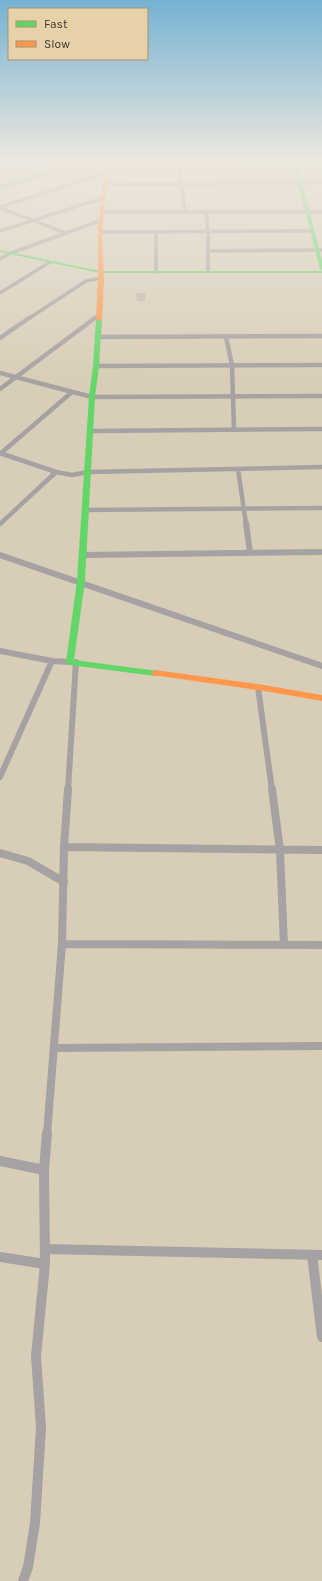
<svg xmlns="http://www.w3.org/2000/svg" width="322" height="1581" viewBox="0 0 322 1581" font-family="Karla,sans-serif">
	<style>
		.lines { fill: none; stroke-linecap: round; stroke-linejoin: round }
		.stream { stroke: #69b0b0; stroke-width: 1.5 }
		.building { fill: #c2b7a7 }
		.street-far4 { stroke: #a6a1a2; stroke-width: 3.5 }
		.street-far3 { stroke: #a6a1a2; stroke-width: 4.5 }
		.street-far2 { stroke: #a6a1a2; stroke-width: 6 }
		.street-far1 { stroke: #a6a1a2; stroke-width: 8 }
		.street { stroke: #a6a1a2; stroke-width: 10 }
		.fast { fill: #63d668; fill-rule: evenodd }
		.slow { fill: #ff974d; fill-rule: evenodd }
	</style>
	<rect width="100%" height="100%" fill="#d8cdb7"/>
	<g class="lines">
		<!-- stream -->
		<path class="stream" d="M 0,186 L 36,175"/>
	</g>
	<!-- building -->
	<path class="building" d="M 136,293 L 145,293 L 145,301 L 137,301 Z"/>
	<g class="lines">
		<!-- street-far4 -->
		<path class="street-far4" d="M 179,166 L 185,212
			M 0,167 L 20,161
			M 105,184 L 322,183
			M 0,188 L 71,166
			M 0,207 L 100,175
			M 0,208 L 66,233
			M 102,212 L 322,212
			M 206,212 L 208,231 L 208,272
			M 0,231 L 103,198
			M 100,232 L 311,231
			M 156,232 L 156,272
			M 208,251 L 322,250
			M 0,259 L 11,253 L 102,220
			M 0,293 L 50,262
			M 28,319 L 86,281 L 101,278
			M 93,319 L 98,316"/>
		<!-- street-far3 -->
		<path class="street-far3" d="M 97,337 L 322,336
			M 226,337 L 232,365 L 234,429
			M 0,338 L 29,318
			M 96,366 L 322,365
			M 0,373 L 92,397 L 322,396
			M 0,389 L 95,318
			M 91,431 L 322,429
			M 0,453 L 56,472 L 72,475 L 88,472 L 322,467
			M 0,454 L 72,392
			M 238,469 L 246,524
			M 85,510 L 322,508
			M 0,524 L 56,472"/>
		<!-- street-far2 -->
		<path class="street-far2" d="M 246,523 L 250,553
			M 0,555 L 322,666
			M 83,555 L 322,552
			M 0,651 L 52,661 L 70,662
			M 258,687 L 272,790
			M 0,777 L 52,661
			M 68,790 L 76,662"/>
		<!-- street-far1 -->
		<path class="street-far1" d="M 272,789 L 280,850 L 284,945
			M 64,847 L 322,850
			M 0,853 L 28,861 L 64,882
			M 62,944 L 322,945
			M 54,1048 L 322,1046
			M 47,1134 L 62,944 L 64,847 L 68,789"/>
		<!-- street -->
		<path class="street" d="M 0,1161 L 44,1170
			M 45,1249 L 322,1255
			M 312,1255 L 322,1337
			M 0,1257 L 45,1264
			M 23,1581 L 28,1567 L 35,1523 L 41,1428 L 36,1356 L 45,1264 L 44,1170 L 47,1133"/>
		<!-- fast -->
		<path class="fast" d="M 292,161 L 296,161 L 297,165 L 322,165 L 322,167 L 298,167 L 322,260 L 322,270 L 320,269 L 294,167 L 240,167 L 238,166 L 240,165 L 293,165 Z
			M 0,250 L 100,271 L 322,271 L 322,273 L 100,273 L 0,252 Z
			M 99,317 L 102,319 L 99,366 L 95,397 L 85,581 L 74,660 L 158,671 L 159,673 L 155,676 L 70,665 L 66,662 L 77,581 L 89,397 L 93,366 L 96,319 Z"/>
		<!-- slow -->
		<path class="slow" d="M 51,161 L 59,161 L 76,166 L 104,166 L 104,161 L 108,161 L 108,166 L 240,165 L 242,166 L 240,167 L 109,168 L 109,177 L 105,198 L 102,232 L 104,278 L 102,319 L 99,321 L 96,319 L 98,278 L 98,232 L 101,198 L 105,177 L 104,168 L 76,168 Z
			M 155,670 L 258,684 L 322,695 L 322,701 L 258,690 L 152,675 L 151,673 Z"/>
	</g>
	<!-- sky -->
	<linearGradient id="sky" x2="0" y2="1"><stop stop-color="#75b2d2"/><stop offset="0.42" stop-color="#ede8df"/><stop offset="1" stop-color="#ede8df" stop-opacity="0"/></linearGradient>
	<rect width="322" height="383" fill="url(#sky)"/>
	<!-- legend -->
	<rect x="8" y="8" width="140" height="52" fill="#e6d1a9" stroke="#a29273"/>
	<rect x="16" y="21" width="20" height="6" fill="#63d668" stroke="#a29273"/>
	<text x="44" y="28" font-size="12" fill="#3b3323">Fast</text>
	<rect x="16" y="41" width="20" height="6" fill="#ff974d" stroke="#a29273"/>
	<text x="44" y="48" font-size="12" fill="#3b3323">Slow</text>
</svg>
